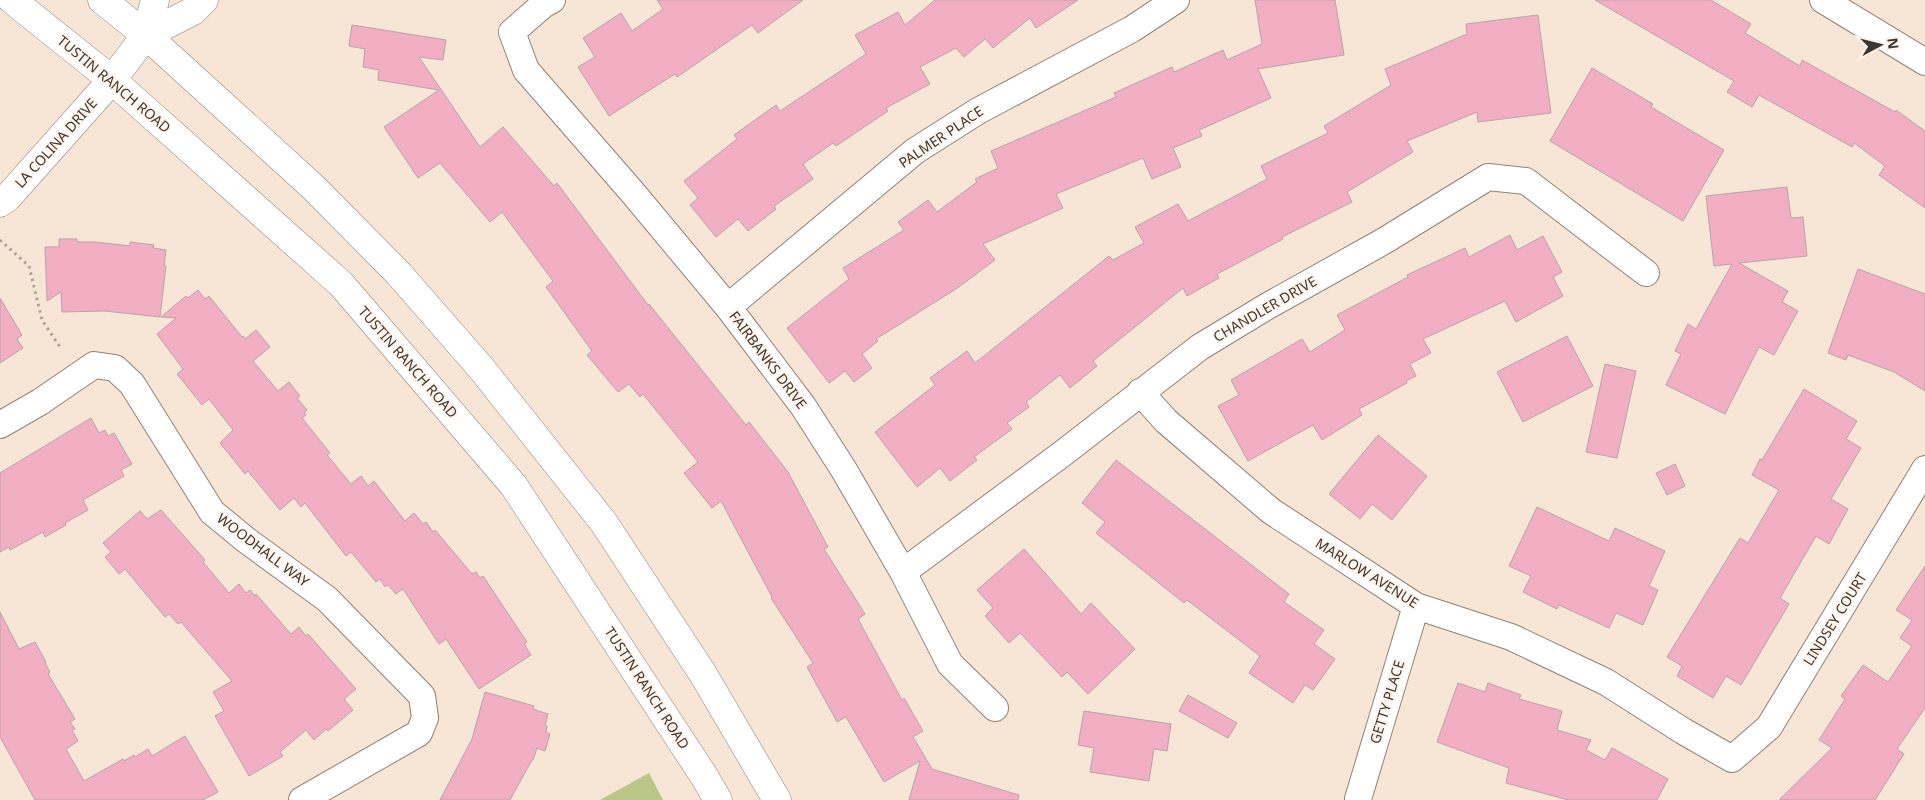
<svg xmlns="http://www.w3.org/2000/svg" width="1925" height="800" viewBox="0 0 1925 800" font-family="'Noto Sans',sans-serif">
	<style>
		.green { fill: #bbc689 }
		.building { fill: #f2aec2; stroke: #b9a3a9 }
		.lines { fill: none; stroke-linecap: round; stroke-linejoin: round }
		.street-casing { stroke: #918274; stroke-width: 28 }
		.secondary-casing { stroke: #918274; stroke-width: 29 }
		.primary-casing { stroke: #918274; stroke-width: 29 }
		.path { stroke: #aea195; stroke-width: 3; stroke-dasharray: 2.5 4; stroke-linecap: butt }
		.street { stroke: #fff; stroke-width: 26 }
		.secondary { stroke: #fff; stroke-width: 28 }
		.primary { stroke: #fff; stroke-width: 28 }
		.labels { text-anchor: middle; stroke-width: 4; stroke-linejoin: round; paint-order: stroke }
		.street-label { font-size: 14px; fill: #3c3630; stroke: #fff4eb }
	</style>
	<rect width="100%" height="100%" fill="#f7e6d6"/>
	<!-- green -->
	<path class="green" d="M 649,773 L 663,800 L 600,800 Z"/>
	<!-- building -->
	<path class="building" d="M 657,0 L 803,0 L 758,33 L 752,25 L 677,77 L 675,74 L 609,116 L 578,67 L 595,57 L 583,38 L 621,13 L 632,31 L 663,9 Z
		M 935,0 L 1078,0 L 1036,28 L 1030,18 L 993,48 L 985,39 L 964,57 L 956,48 L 920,67 L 930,84 L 886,108 L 888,111 L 836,146 L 833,143 L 803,164 L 813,179 L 774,206 L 776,209 L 748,231 L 738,219 L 716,237 L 690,205 L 698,198 L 684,181 L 737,139 L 734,135 L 776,105 L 780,111 L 866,54 L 855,35 L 898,12 L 905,25 Z
		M 1255,0 L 1335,0 L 1344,55 L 1258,69 L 1271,98 L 1199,130 L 1202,136 L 1173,148 L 1181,167 L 1152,179 L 1143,158 L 1056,194 L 1063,208 L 983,244 L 995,260 L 956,289 L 876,339 L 878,341 L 862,354 L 872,368 L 854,382 L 845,371 L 829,383 L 787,328 L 849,279 L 843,268 L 904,230 L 898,222 L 928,200 L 937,212 L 977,182 L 975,179 L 998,168 L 991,151 L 1116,97 L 1114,93 L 1172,67 L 1174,72 L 1223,50 L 1227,60 L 1262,44 Z
		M 1595,0 L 1711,0 L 1751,24 L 1745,33 L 1800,66 L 1802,60 L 1895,112 L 1896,110 L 1925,131 L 1925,208 L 1879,175 L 1885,166 L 1854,143 L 1852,147 L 1759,95 L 1752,107 L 1727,92 L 1734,81 Z
		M 1538,15 L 1551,113 L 1478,122 L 1477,112 L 1407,141 L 1413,152 L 1347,192 L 1352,202 L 1282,237 L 1283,239 L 1217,274 L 1219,278 L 1187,296 L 1183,288 L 1093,361 L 1097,366 L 1070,388 L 1060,375 L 1026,402 L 1029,407 L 1007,423 L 1012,429 L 974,457 L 977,460 L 950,481 L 940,468 L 917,487 L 875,432 L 935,385 L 930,378 L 967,351 L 975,363 L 1109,256 L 1113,260 L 1144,243 L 1135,227 L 1178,204 L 1188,221 L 1267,179 L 1261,166 L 1328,133 L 1324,126 L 1391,85 L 1385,69 L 1467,34 L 1466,24 Z
		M 352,25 L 446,40 L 443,60 L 419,57 L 480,147 L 503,127 L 554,186 L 557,183 L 648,305 L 649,304 L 746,425 L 749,422 L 788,472 L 828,547 L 824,549 L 865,614 L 858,619 L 902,700 L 904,698 L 923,731 L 913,737 L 932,769 L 1019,795 L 1018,800 L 909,800 L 920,761 L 884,782 L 846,717 L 837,722 L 807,667 L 813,663 L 771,598 L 772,597 L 721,501 L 712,508 L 684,473 L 698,462 L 643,394 L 640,397 L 629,384 L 618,392 L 587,355 L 592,351 L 546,287 L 553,281 L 502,212 L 490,222 L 440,163 L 418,178 L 384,127 L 439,90 L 378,80 L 379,70 L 363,67 L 365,49 L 349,46 Z
		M 1592,68 L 1653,104 L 1651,107 L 1724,150 L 1683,221 L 1550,141 Z
		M 1787,187 L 1791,218 L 1803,217 L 1807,256 L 1739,263 L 1788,291 L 1782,302 L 1798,311 L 1774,355 L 1759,347 L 1725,414 L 1666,385 L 1681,354 L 1675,351 L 1688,324 L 1696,329 L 1732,264 L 1714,266 L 1706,196 Z
		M 1510,235 L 1517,250 L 1543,236 L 1562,272 L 1553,277 L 1563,296 L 1516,322 L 1505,301 L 1423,339 L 1431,353 L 1410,364 L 1416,376 L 1406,381 L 1407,383 L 1359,409 L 1362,415 L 1322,440 L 1313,425 L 1248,461 L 1218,406 L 1239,395 L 1231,380 L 1302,339 L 1310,352 L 1345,330 L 1337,315 L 1408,277 L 1407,275 L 1465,248 L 1469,257 Z
		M 59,239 L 77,239 L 77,242 L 96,242 L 130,246 L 130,242 L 154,245 L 153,248 L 166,250 L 164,266 L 166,266 L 160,317 L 105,311 L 62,312 L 61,292 L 47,301 L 45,247 L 59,247 Z
		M 1858,269 L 1925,294 L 1925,391 L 1894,372 L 1848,355 L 1846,360 L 1828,353 Z
		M 198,290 L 205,299 L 209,296 L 242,337 L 243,336 L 245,339 L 256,330 L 270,347 L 253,361 L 278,391 L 289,382 L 300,396 L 297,398 L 307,410 L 304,413 L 306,415 L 302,418 L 330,453 L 327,455 L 351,484 L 361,476 L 368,486 L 374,481 L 405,521 L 414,513 L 423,524 L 426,522 L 433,532 L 435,530 L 472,574 L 476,572 L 480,578 L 483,576 L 527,642 L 524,644 L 531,655 L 479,689 L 446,639 L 439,644 L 403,589 L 396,594 L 388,585 L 385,587 L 380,579 L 376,582 L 351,552 L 346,556 L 305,503 L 301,507 L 294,498 L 280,510 L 248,471 L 245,474 L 220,443 L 233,430 L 209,399 L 202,405 L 177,374 L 183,369 L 157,334 L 176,318 L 161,317 L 186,296 L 188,298 Z
		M 0,298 L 22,335 L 17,339 L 23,348 L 0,363 Z
		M 1567,336 L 1593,386 L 1523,422 L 1497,372 Z
		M 1605,364 L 1636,371 L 1617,458 L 1586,452 Z
		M 1804,389 L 1857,421 L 1846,439 L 1861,448 L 1831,499 L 1848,509 L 1829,544 L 1816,536 L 1780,598 L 1789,604 L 1741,685 L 1726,676 L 1713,698 L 1677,676 L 1682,666 L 1667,657 L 1740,538 L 1748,543 L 1779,490 L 1752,475 L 1760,459 L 1762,460 Z
		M 91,418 L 99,433 L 105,430 L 108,436 L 114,433 L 132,464 L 121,470 L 124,476 L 83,500 L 88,510 L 65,523 L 66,525 L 45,537 L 43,532 L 10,550 L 9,547 L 0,552 L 0,473 Z
		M 1378,435 L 1427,476 L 1392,520 L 1372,504 L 1360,519 L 1329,494 Z
		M 1116,460 L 1289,594 L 1284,602 L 1324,630 L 1314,644 L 1335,659 L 1313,690 L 1305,685 L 1293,703 L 1249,673 L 1260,656 L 1187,600 L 1184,603 L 1096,533 L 1105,522 L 1082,503 Z
		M 1675,464 L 1685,486 L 1667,495 L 1656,473 Z
		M 1537,507 L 1609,541 L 1615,528 L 1665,551 L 1649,586 L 1658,590 L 1643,625 L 1616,613 L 1609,628 L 1559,605 L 1557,609 L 1523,592 L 1531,576 L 1509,566 Z
		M 161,510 L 205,560 L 203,562 L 229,593 L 239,584 L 246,593 L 250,590 L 255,596 L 256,594 L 291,634 L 299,627 L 306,636 L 308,634 L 356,689 L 344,699 L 353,710 L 328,731 L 326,729 L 314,740 L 306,730 L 280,752 L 283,756 L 249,776 L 215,716 L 224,711 L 213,692 L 232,681 L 181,622 L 178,624 L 169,614 L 165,617 L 125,569 L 119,574 L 105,557 L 111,552 L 103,543 L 140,511 L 147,519 Z
		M 1024,549 L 1081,614 L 1091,603 L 1135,649 L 1088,694 L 1067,672 L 1062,677 L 1020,633 L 1009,643 L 985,616 L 993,608 L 977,590 Z
		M 1925,566 L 1925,708 L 1897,749 L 1904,754 L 1875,800 L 1779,800 L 1832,748 L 1819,740 L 1845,699 L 1841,696 L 1863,665 L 1888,682 L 1912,646 L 1900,638 L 1912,620 L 1896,610 Z
		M 0,612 L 19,649 L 35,642 L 46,662 L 45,663 L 50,672 L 48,674 L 75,719 L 70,722 L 75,729 L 72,730 L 78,741 L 66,749 L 84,781 L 123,759 L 124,761 L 134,755 L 135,757 L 148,749 L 152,756 L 185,736 L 218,792 L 203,800 L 35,800 L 0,737 Z
		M 1458,683 L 1485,692 L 1488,683 L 1521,695 L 1519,699 L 1562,711 L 1557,730 L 1591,740 L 1586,750 L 1605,760 L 1612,748 L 1668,779 L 1657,800 L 1568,800 L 1506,783 L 1509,768 L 1437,742 Z
		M 485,692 L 534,706 L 533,709 L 548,714 L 545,725 L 547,726 L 546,732 L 550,734 L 545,751 L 537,748 L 533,760 L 532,760 L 510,800 L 440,800 L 472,739 Z
		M 1188,695 L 1237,723 L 1228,738 L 1179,711 Z
		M 1084,711 L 1171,724 L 1167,751 L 1154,749 L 1149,781 L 1090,772 L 1094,748 L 1078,745 Z"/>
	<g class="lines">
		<defs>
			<path id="street" d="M 552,0 L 543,5 L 512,32 L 526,70 L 633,193 L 728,307 L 803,406 L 844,470 L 903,572 L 950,664 L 995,708
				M 1823,0 L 1925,62
				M 728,307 L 915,151 L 978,111 L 1132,29 L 1176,0
				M 1140,392 L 1166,421 L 1271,511 L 1416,606 L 1511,637 L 1606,682 L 1683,731 L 1732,759 L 1769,727 L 1925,469
				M 0,425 L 40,402 L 94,365 L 115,368 L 132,384 L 212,512 L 246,540 L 327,599 L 422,696 L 425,718 L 419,733 L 302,800
				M 903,572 L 1062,454 L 1200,347 L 1266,307 L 1384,241 L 1488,177 L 1526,181 L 1646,273
				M 1358,799 L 1416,606"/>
			<path id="secondary" d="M 146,35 L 193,11 L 204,0
				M 0,203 L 8,197 L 112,80 L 146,35 L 155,0"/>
			<path id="primary" d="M 12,0 L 112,80 L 341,284 L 514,486 L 704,776 L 718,800
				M 102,0 L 146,35 L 313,187 L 399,274 L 481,368 L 604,523 L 703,674 L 777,800"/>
		</defs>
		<!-- street casing -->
		<use href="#street" class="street-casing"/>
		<!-- secondary casing -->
		<use href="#secondary" class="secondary-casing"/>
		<!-- primary casing -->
		<use href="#primary" class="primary-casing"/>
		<!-- path -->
		<path class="path" d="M 0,240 L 29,266 L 42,320 L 60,347"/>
		<!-- street -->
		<use href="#street" class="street"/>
		<!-- secondary -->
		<use href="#secondary" class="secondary"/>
		<!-- primary -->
		<use href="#primary" class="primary"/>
	</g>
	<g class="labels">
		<!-- street labels -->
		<g class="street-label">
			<text transform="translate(114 84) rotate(40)" y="5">TUSTIN RANCH ROAD</text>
			<text transform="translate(941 137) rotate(-34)" y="5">PALMER PLACE</text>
			<text transform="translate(56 143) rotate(-48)" y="5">LA COLINA DRIVE</text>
			<text transform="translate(1265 309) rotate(-30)" y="5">CHANDLER DRIVE</text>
			<text transform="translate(768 360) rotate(53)" y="5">FAIRBANKS DRIVE</text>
			<text transform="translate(408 362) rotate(49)" y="5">TUSTIN RANCH ROAD</text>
			<text transform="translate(263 550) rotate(37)" y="5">WOODHALL WAY</text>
			<text transform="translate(1367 573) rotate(32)" y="5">MARLOW AVENUE</text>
			<text transform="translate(1835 619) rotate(-58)" y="5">LINDSEY COURT</text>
			<text transform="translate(647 688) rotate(57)" y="5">TUSTIN RANCH ROAD</text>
			<text transform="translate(1387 702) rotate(-73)" y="5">GETTY PLACE</text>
		</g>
	</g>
	<!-- north arrow -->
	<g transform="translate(1880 45) rotate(83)" stroke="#fff4eb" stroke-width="4" paint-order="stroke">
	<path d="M0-4L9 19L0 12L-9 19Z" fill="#3c3630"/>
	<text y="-8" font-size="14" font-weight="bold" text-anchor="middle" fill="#3c3630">N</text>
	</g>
</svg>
